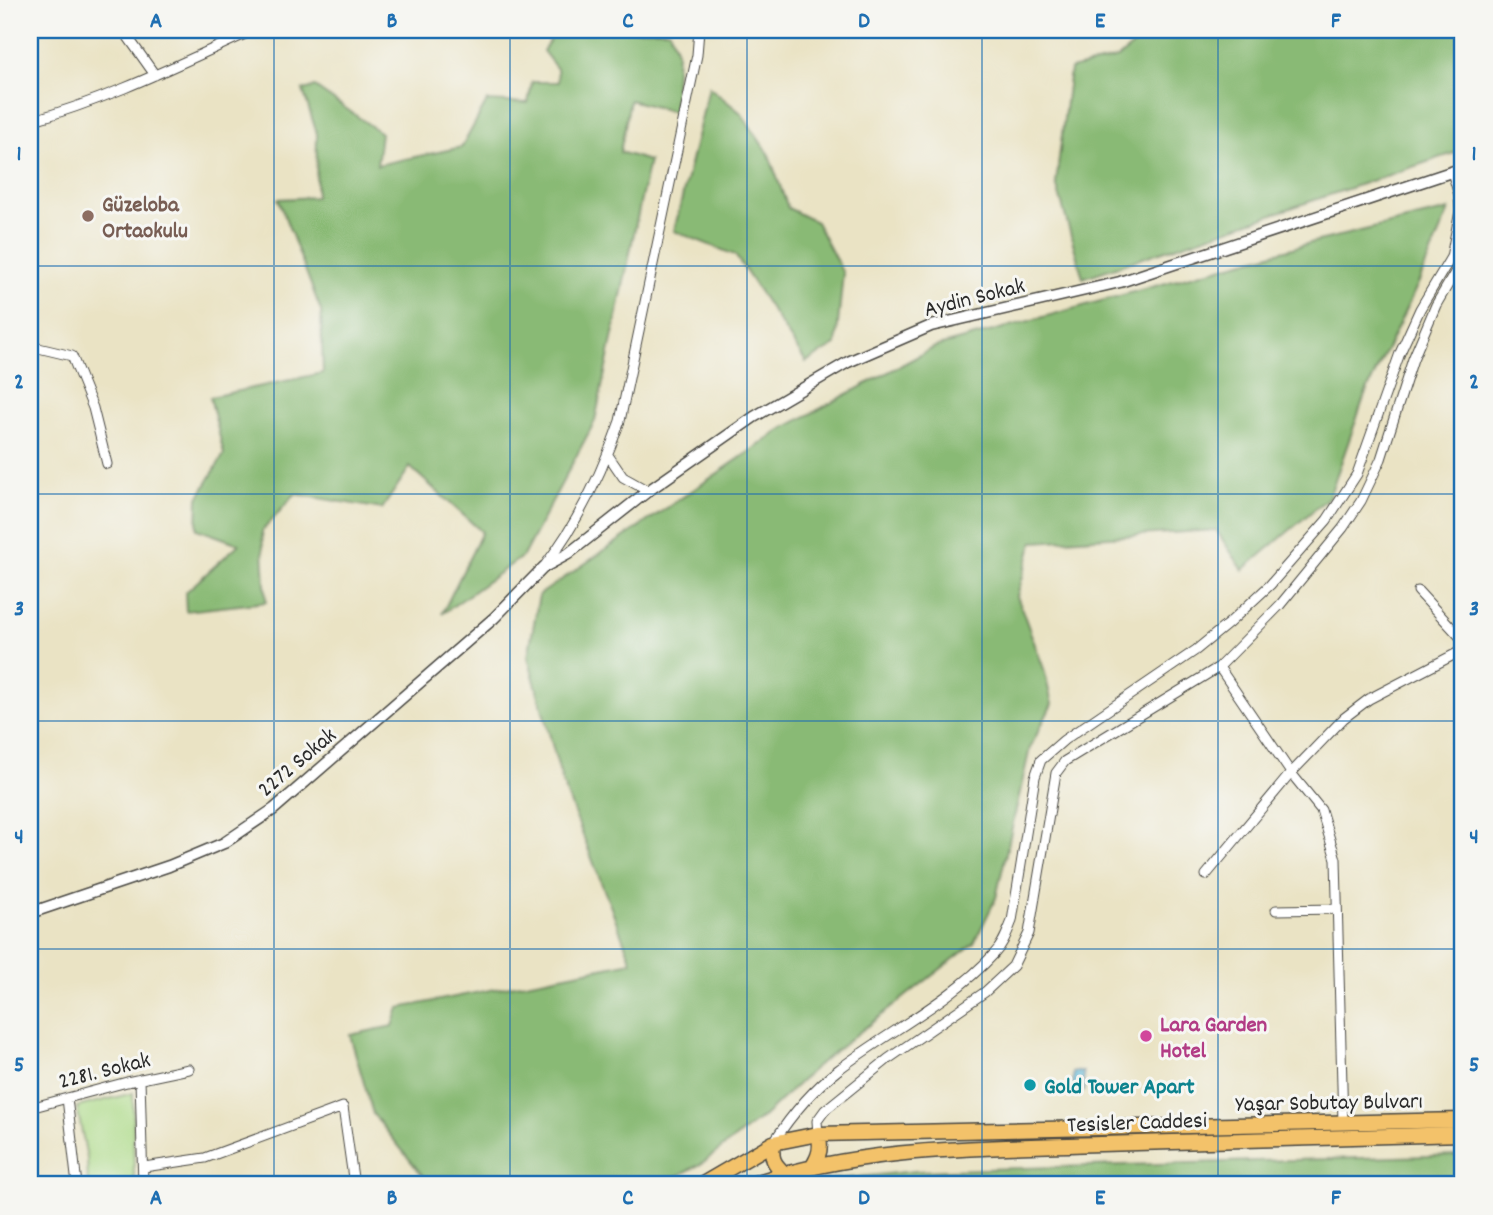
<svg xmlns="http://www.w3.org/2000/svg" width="1493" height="1215" viewBox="0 0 1493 1215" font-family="Dekko,sans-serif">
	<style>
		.green { fill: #acda87; stroke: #6c8259; stroke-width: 2 }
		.forest { fill: #89ba74; stroke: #5a7250; stroke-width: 2 }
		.water { fill: #57b4d5; stroke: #417080; stroke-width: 2 }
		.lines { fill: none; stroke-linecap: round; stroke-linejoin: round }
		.minor-casing { stroke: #484742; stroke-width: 11 }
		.tertiary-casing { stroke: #484742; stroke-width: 13 }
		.primary-casing { stroke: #484742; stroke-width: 17 }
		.minor { stroke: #fff; stroke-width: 9 }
		.tertiary { stroke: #fff; stroke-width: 10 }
		.primary { stroke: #f3c26a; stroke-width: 14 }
		.grid { fill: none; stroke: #1f6fb2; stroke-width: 2; stroke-opacity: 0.55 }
		.education-dot { fill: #8d6e63; stroke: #f6f6f2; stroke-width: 2.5 }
		.hotel-dot { fill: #d1479c; stroke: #f6f6f2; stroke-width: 2.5 }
		.culture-dot { fill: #0f9aa8; stroke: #f6f6f2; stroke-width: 2.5 }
		.labels { text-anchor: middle; stroke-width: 6; stroke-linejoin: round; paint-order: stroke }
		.education-label { font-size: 23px; font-weight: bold; fill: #785e54; stroke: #f6f6f2; text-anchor: start }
		.street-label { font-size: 23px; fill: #2b2b2b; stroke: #f6f6f2 }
		.hotel-label { font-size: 23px; font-weight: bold; fill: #b23c85; stroke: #f6f6f2; text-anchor: start }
		.culture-label { font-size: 23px; font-weight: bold; fill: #0d838f; stroke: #f6f6f2; text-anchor: start }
		.neatline { fill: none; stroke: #1f6fb2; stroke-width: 2.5 }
		.grid-label { font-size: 23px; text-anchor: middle; font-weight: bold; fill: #1f6fb2 }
	</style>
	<rect width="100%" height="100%" fill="#f6f6f2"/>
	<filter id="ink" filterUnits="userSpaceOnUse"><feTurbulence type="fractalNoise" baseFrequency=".0143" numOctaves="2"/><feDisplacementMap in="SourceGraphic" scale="14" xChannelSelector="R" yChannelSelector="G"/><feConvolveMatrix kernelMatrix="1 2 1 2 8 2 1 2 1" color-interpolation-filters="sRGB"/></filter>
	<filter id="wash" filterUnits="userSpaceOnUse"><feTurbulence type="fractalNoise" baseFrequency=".00686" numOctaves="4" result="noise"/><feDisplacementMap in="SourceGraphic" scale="28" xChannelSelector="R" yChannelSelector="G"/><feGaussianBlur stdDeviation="1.57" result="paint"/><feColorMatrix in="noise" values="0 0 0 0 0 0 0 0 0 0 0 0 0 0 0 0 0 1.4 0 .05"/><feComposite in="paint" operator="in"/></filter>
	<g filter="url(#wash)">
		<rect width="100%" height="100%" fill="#eae3c4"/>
		<!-- green -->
		<path class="green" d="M 133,1093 L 134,1185 L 88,1185 L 87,1158 L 77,1107 Z"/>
		<!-- forest -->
		<path class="forest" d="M 556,30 L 669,30 L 677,51 L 674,112 L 630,100 L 620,152 L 649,161 L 595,421 L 523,556 L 442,614 L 482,532 L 410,467 L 382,509 L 295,494 L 262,531 L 266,602 L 186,611 L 185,593 L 239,544 L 197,529 L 198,498 L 224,454 L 210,397 L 323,373 L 321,311 L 278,199 L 316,197 L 317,134 L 303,90 L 315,87 L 381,133 L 377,165 L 462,147 L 487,101 L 528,103 L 532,82 L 558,82 L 557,69 L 543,51 Z
			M 1152,30 L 1463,30 L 1463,150 L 1083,278 L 1056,183 L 1070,69 L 1118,58 Z
			M 709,87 L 741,113 L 769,155 L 788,208 L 816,222 L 843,273 L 836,345 L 806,362 L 735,255 L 674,231 Z
			M 1449,210 L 1418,284 L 1365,395 L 1329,497 L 1243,570 L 1216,530 L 1033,542 L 1017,596 L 1044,669 L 1052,704 L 1030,748 L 996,898 L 974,943 L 820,1063 L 764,1116 L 701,1164 L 660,1185 L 430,1185 L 373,1114 L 350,1035 L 393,1026 L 399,1008 L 632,962 L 563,784 L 528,657 L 539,595 L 784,428 L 935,347 L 1314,242 Z
			M 1463,1155 L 1463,1185 L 801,1185 L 810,1182 L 916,1171 Z"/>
		<!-- water -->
		<path class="water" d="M 1073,1072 L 1083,1072 L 1084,1091 L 1073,1091 Z"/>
	</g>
	<g filter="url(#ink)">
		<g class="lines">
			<defs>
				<path id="minor" d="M 123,30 L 155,75
					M 30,121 C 107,100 181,63 254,30
					M 30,346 L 72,356 L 93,408 L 107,464
					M 608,455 L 623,477 L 648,491
					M 546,564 C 579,521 602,473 620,421 L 697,55 L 699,30
					M 1418,591 L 1463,640
					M 1219,667 L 1291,773 L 1321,810 L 1336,859 L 1343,1123
					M 1206,875 L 1291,773 L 1344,718 L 1369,699 L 1463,650
					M 1276,910 L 1337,909
					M 140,1079 L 143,1185
					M 67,1098 L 77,1185
					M 30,1108 L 127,1082 L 189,1069
					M 818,1134 L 817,1121 L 825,1110 L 888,1059 L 985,992 L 1013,966 L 1029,933 L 1056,773 L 1065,761 L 1219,667 L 1280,605 L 1343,528 L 1361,501 L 1381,459 L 1413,359 L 1436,305 L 1463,259
					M 773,1143 C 790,1117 813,1089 838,1070 C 889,1031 950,1002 994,954 C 1003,945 1007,933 1012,921 L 1035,777 L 1041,760 L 1064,740 L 1196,650 L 1229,623 L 1270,585 L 1327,520 L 1357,474 L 1400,353 L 1420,309 L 1451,257 L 1460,211 L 1459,195 L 1452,172
					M 144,1167 L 205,1158 L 343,1107 L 354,1185"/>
				<path id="tertiary" d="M 30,913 L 169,866 L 224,843 L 274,809 L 494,618 L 544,567 L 568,554 L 648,491 L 754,417 L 848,362 L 931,326 L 1120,282 L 1463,168"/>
				<path id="primary" d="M 773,1143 C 771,1158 773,1163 784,1173
					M 812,1167 C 820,1156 822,1146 818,1134
					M 701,1185 L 773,1143 L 818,1134 L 1463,1120
					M 749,1185 C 862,1146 982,1148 1101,1144 C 1222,1141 1343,1138 1463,1134"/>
			</defs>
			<!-- minor casing -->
			<use href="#minor" class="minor-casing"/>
			<!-- tertiary casing -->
			<use href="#tertiary" class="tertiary-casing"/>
			<!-- primary casing -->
			<use href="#primary" class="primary-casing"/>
			<!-- minor -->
			<use href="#minor" class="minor"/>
			<!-- tertiary -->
			<use href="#tertiary" class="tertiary"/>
			<!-- primary -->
			<use href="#primary" class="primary"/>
		</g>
	</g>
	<!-- grid -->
	<path class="grid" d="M 274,30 L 274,1185M 510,30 L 510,1185M 747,30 L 747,1185M 982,30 L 982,1185M 1218,30 L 1218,1185M 30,266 L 1463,266M 30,494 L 1463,494M 30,721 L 1463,721M 30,949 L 1463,949"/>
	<!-- markers -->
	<circle class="education-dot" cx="88" cy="216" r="7"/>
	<circle class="hotel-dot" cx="1146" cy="1036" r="7"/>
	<circle class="culture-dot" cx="1030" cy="1085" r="7"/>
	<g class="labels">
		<!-- education labels -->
		<g class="education-label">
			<text x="102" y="211">Güzeloba<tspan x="102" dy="26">Ortaokulu</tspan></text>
		</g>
		<!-- street labels -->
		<g class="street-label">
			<text transform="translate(974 296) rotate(-14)" y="8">Aydin Sokak</text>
			<text transform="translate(296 761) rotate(-40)" y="8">2272 Sokak</text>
			<text transform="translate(104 1069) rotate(-14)" y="8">2281. Sokak</text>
			<text transform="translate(1329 1101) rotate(-1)" y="8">Yaşar Sobutay Bulvarı</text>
			<text transform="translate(1137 1121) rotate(-2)" y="8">Tesisler Caddesi</text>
		</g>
		<!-- hotel labels -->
		<g class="hotel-label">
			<text x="1160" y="1031">Lara Garden<tspan x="1160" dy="26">Hotel</tspan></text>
		</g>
		<!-- culture labels -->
		<g class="culture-label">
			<text x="1044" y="1093">Gold Tower Apart</text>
		</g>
	</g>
	<!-- margin -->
	<rect width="1493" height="1215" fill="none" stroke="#f6f6f2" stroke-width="77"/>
	<rect x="38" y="38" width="1416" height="1138" class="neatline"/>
	<g class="grid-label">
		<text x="156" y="27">A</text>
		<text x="392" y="27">B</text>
		<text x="628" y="27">C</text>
		<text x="864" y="27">D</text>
		<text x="1100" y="27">E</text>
		<text x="1336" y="27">F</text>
		<text x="19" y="160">1</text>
		<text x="1474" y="160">1</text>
		<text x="19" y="388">2</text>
		<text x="1474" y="388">2</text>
		<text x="19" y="615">3</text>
		<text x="1474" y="615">3</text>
		<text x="19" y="843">4</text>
		<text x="1474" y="843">4</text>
		<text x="19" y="1071">5</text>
		<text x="1474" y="1071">5</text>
		<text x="156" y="1204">A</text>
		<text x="392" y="1204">B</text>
		<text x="628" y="1204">C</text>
		<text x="864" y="1204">D</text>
		<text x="1100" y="1204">E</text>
		<text x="1336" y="1204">F</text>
	</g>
</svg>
